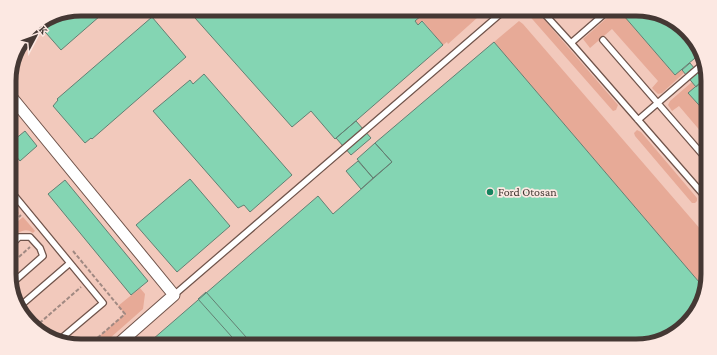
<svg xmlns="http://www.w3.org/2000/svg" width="717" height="355" viewBox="0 0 717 355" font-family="'Crimson Pro',serif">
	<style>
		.built { fill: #f2c9bc }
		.green { fill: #e7aa97 }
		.building { fill: #84d5b3; stroke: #638073 }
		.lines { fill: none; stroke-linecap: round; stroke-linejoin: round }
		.lane-casing { stroke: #70544b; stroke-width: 8 }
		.street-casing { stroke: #70544b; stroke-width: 13 }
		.path { stroke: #a08982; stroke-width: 2; stroke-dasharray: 4 2; stroke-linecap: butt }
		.lane { stroke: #fff; stroke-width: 5.5 }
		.street { stroke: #fff; stroke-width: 11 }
		.poi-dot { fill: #16835f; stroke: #fce8e2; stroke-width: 1.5 }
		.labels { text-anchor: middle; stroke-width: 3.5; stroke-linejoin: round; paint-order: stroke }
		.poi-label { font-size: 12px; fill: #453834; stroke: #fce8e2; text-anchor: start }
		.rim { fill: none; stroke: #453834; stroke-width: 5 }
	</style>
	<rect width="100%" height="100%" fill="#f9d7cd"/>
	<!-- built -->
	<path class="built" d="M 81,9 L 636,9 L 668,16 L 696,41 L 707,71 L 708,275 L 701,306 L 676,334 L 641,346 L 81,346 L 49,339 L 24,318 L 10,284 L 9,76 L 16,49 L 33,27 Z"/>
	<!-- green -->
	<path class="green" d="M 429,9 L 487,9 L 448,44 L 447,42 L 443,45 L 423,21 L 418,25 L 415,21 Z
		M 530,9 L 535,9 L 618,105 L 616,110 L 613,111 L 526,12 Z
		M 617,9 L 632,9 L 624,16 L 674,74 L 681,69 L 684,73 L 662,93 L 658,94 L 652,88 L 658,81 L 612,29 L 590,48 L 583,39 Z
		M 519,21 L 523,24 L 708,238 L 708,275 L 705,289 L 494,42 Z
		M 692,82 L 696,87 L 689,93 L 708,115 L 708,140 L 679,106 L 672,111 L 668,105 L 670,101 Z
		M 637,130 L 641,132 L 697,198 L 697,201 L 695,203 L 692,203 L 635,136 L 634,133 Z
		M 9,201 L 19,213 L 10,222 Z
		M 23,217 L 35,231 L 33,233 C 27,229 24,230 18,233 L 12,226 Z
		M 140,288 L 145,294 L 143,309 L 101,346 L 88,346 L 125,314 L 118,306 Z"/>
	<!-- building -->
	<path class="building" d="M 81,9 L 108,9 L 61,50 L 39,25 Z
		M 187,9 L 429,9 L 415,21 L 418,25 L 422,21 L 443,45 L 335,139 L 311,111 L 292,127 Z
		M 632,9 L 668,16 L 696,41 L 701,53 L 675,75 L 624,16 Z
		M 152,17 L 186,57 L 92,139 L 91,138 L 85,143 L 53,106 L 58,100 L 57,99 Z
		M 494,42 L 705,289 L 701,306 L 676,334 L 641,346 L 145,346 L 318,196 L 333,214 L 392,162 L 375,143 Z
		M 690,63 L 704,80 L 696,87 L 682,70 Z
		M 204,74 L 292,175 L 250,212 L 244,205 L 238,208 L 153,111 L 190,80 L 193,84 Z
		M 707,77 L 708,115 L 688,93 Z
		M 356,121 L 371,138 L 351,155 L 336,138 Z
		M 25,131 L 37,146 L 20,161 L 9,148 L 9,144 Z
		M 375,143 L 392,162 L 373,178 L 357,159 Z
		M 358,161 L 373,178 L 361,189 L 346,171 Z
		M 190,179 L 230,226 L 177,272 L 136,225 Z
		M 65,180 L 148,281 L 131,295 L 48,194 Z
		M 206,292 L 254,346 L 240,346 L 198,299 Z"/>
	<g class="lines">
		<defs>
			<path id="lane" d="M 540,9 L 571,43
				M 610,9 L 571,43 L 708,200
				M 603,40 L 708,161
				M 638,120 L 704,63
				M 9,189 L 103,303 L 58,341
				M 10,246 L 19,237 L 30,237 L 40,248 L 43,256 L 10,285
				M 174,295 L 506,9
				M 19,307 L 70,263"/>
			<path id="street" d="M 9,94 L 174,295 L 116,346"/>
		</defs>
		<!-- lane casing -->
		<use href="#lane" class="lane-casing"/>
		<!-- street casing -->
		<use href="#street" class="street-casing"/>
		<!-- path -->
		<path class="path" d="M 10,225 L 21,215
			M 73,251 L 125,314 L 88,346
			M 10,265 L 30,247
			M 35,327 L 81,287"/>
		<!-- lane -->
		<use href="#lane" class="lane"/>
		<!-- street -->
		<use href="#street" class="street"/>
	</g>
	<!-- markers -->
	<circle class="poi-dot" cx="490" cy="192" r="4"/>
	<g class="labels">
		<!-- poi labels -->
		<g class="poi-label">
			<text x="498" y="196">Ford Otosan</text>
		</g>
	</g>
	<!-- crop -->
	<path d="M0 0H717V355H0ZM81 16H636A65 65 0 0 1 701 81V274A65 65 0 0 1 636 339H81A65 65 0 0 1 16 274V81A65 65 0 0 1 81 16Z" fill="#fce8e2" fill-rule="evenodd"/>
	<path class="rim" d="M81 16H636A65 65 0 0 1 701 81V274A65 65 0 0 1 636 339H81A65 65 0 0 1 16 274V81A65 65 0 0 1 81 16Z"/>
	<!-- north arrow -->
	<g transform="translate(36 36) rotate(49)" stroke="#fce8e2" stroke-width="3" paint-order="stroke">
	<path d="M0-3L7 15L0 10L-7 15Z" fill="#453834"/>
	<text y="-6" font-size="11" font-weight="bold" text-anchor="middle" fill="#453834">K</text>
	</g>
</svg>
